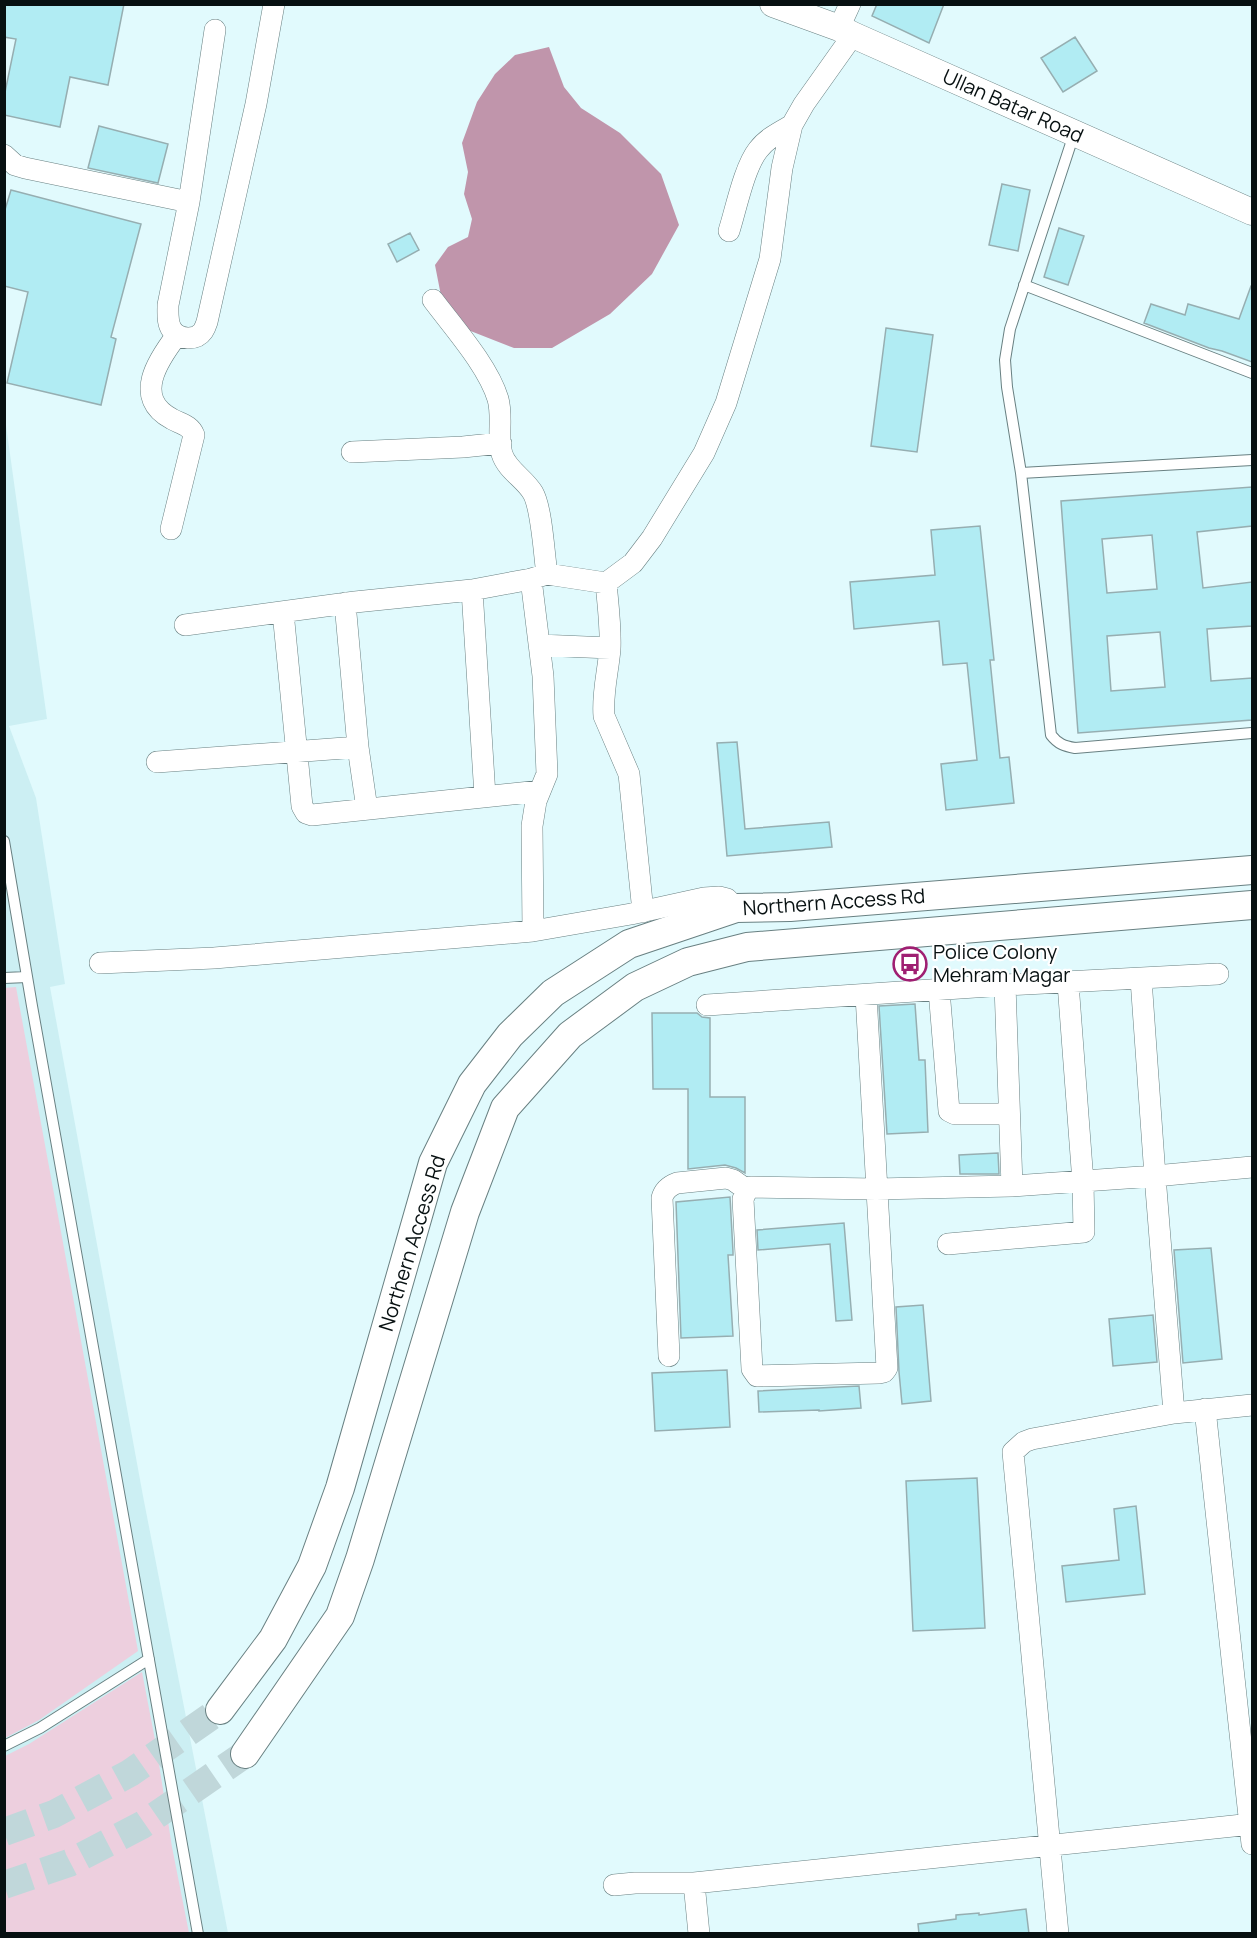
<svg xmlns="http://www.w3.org/2000/svg" width="1257" height="1938" viewBox="0 0 1257 1938" font-family="Manrope,sans-serif">
	<style>
		.built { fill: #cceff3 }
		.green { fill: #edcfde }
		.water { fill: #c095ab }
		.building { fill: #b1ecf3; stroke: #96aeb1; stroke-width: 1.5; fill-rule: evenodd }
		.lines { fill: none; stroke-linecap: round; stroke-linejoin: round }
		.secondary-tunnel { stroke: #c0d7da; stroke-width: 28; stroke-dasharray: 28 14; stroke-linecap: butt }
		.service-casing { stroke: #698082; stroke-width: 12 }
		.minor-casing { stroke: #698082; stroke-width: 22 }
		.tertiary-casing { stroke: #698082; stroke-width: 27 }
		.secondary-casing { stroke: #698082; stroke-width: 30 }
		.service { stroke: #fff; stroke-width: 10 }
		.minor { stroke: #fff; stroke-width: 21 }
		.tertiary { stroke: #fff; stroke-width: 26 }
		.secondary { stroke: #fff; stroke-width: 28 }
		.labels { text-anchor: middle; stroke-width: 4.5; stroke-linejoin: round; paint-order: stroke }
		.street-label { font-size: 20px; fill: #071011; stroke: #fff }
		.poi-label { font-size: 20px; fill: #071011; stroke: #fff; text-anchor: start }
	</style>
	<rect width="100%" height="100%" fill="#e1fafd"/>
	<!-- built -->
	<path class="built" d="M 4,411 L 47,719 L 9,726 L 36,798 L 65,984 L 50,987 L 143,1496 L 228,1933 L 5,1933 Z"/>
	<!-- green -->
	<path class="green" d="M 16,987 L 138,1651 L 39,1720 L 5,1738 L 4,988 Z
		M 142,1672 L 156,1745 L 172,1847 L 189,1933 L 5,1933 L 5,1756 L 29,1744 Z"/>
	<!-- water -->
	<path class="water" d="M 549,47 L 564,87 L 581,108 L 620,133 L 661,174 L 679,225 L 652,274 L 610,314 L 552,348 L 514,348 L 468,330 L 443,306 L 435,265 L 448,247 L 468,237 L 472,219 L 464,194 L 468,172 L 462,143 L 477,102 L 495,74 L 515,55 Z"/>
	<!-- building -->
	<path class="building" d="M 4,4 L 124,4 L 108,85 L 70,77 L 60,127 L 4,115 L 4,97 L 16,39 L 4,37 Z
		M 877,4 L 944,4 L 929,43 L 872,16 Z
		M 1075,37 L 1097,71 L 1063,92 L 1041,58 Z
		M 99,126 L 168,144 L 158,183 L 88,168 Z
		M 1002,184 L 1030,190 L 1018,251 L 989,245 Z
		M 11,190 L 141,224 L 111,337 L 116,339 L 101,405 L 7,383 L 28,292 L 4,286 L 4,213 Z
		M 1059,228 L 1084,236 L 1068,285 L 1044,277 Z
		M 410,233 L 419,250 L 397,262 L 388,244 Z
		M 1251,286 L 1252,286 L 1252,362 L 1222,351 L 1209,348 L 1144,323 L 1151,304 L 1185,315 L 1188,304 L 1239,319 Z
		M 886,328 L 933,335 L 917,452 L 871,446 Z
		M 1252,487 L 1252,526 L 1197,532 L 1203,588 L 1252,582 L 1252,626 L 1207,629 L 1211,681 L 1252,678 L 1252,720 L 1078,733 L 1061,501 ZM 1152,535 L 1157,589 L 1107,593 L 1102,539 ZM 1160,632 L 1165,687 L 1111,691 L 1107,636 Z
		M 980,526 L 994,660 L 990,660 L 1000,758 L 1009,757 L 1014,803 L 946,810 L 941,764 L 977,760 L 967,663 L 943,665 L 939,621 L 854,629 L 850,582 L 935,575 L 931,530 Z
		M 737,742 L 745,829 L 829,822 L 832,847 L 727,856 L 717,743 Z
		M 915,1004 L 919,1060 L 925,1060 L 928,1132 L 887,1134 L 879,1006 Z
		M 652,1013 L 697,1013 L 702,1017 L 710,1018 L 710,1097 L 745,1097 L 745,1173 L 736,1168 L 725,1165 L 688,1169 L 688,1089 L 653,1089 Z
		M 998,1153 L 999,1174 L 960,1174 L 959,1155 Z
		M 730,1197 L 733,1252 L 733,1255 L 728,1255 L 733,1336 L 681,1338 L 676,1202 Z
		M 844,1223 L 852,1320 L 836,1321 L 830,1244 L 758,1250 L 757,1230 Z
		M 1211,1248 L 1222,1359 L 1183,1363 L 1174,1250 Z
		M 923,1305 L 931,1401 L 902,1404 L 899,1372 L 896,1307 Z
		M 1153,1315 L 1157,1362 L 1113,1366 L 1109,1319 Z
		M 727,1370 L 730,1427 L 655,1431 L 652,1373 Z
		M 859,1386 L 861,1408 L 819,1411 L 819,1410 L 759,1412 L 758,1391 Z
		M 977,1478 L 985,1628 L 913,1631 L 906,1481 Z
		M 1136,1506 L 1145,1594 L 1066,1602 L 1062,1566 L 1119,1560 L 1114,1509 Z
		M 1026,1909 L 1029,1934 L 919,1934 L 918,1924 L 956,1919 L 956,1915 L 979,1913 L 979,1915 Z"/>
	<g class="lines">
		<!-- secondary-tunnel -->
		<path class="secondary-tunnel" d="M 4,1832 L 54,1814 L 130,1773 L 220,1710
			M 4,1885 L 69,1863 L 142,1825 L 245,1754"/>
		<defs>
			<path id="service" d="M 1074,134 L 1010,329 L 1005,360 L 1007,387 L 1021,473 L 1051,735 C 1058,744 1064,746 1075,748 L 1252,733
				M 1024,285 L 1252,373
				M 1021,473 L 1252,460
				M 4,841 L 32,1006 L 198,1934
				M 4,978 L 27,977
				M 4,1746 L 40,1728 L 149,1659"/>
			<path id="minor" d="M 839,28 L 850,4
				M 215,30 L 189,202 L 168,305 C 168,314 167,323 172,330 C 179,340 196,341 203,331 C 205,328 206,325 207,322 L 256,104 L 274,4
				M 4,155 L 15,165 L 25,168 L 189,202
				M 729,231 C 736,209 744,168 758,150 C 767,138 780,132 792,125
				M 433,300 C 454,328 488,366 498,399 C 503,417 497,437 502,454 C 507,470 525,479 533,493 C 542,509 544,555 547,574
				M 352,452 L 463,447 L 501,443
				M 171,529 L 194,435 C 190,425 181,424 172,419 C 132,398 158,360 177,335
				M 531,579 L 543,676 L 547,774 L 536,801 L 532,826 L 533,931
				M 606,583 C 608,605 611,627 610,649 C 608,672 602,694 604,716 L 629,774 L 643,912
				M 472,590 L 485,796
				M 345,603 L 358,747 L 367,809
				M 283,612 L 302,806 L 306,813 L 312,815 L 540,791
				M 185,625 L 355,602 L 472,590 L 531,579 L 547,574 L 606,583 L 633,563 L 652,538 L 704,453 L 726,403 L 770,259 L 782,168 L 792,125 L 804,104 L 853,35
				M 539,645 L 610,648
				M 157,762 L 358,747
				M 100,963 L 214,958 L 533,931 L 631,914 L 704,898 L 719,897 L 727,899 L 736,908
				M 1005,985 L 1012,1186
				M 939,990 L 949,1111 L 955,1114 L 1009,1114
				M 866,995 L 887,1368 L 884,1372 L 879,1373 L 757,1376 L 752,1369 L 743,1199 L 747,1190 L 751,1187 L 876,1189 L 1012,1186 L 1155,1176 L 1141,979
				M 707,1005 L 1005,985 L 1218,974
				M 948,1244 L 1084,1232 L 1083,1182 L 1068,983
				M 669,1356 L 662,1198 C 664,1190 669,1186 677,1183 L 726,1178 L 733,1180 L 747,1190
				M 1205,1409 L 1252,1844
				M 1174,1413 L 1155,1176 L 1252,1167
				M 694,1883 L 699,1934
				M 614,1885 L 635,1883 L 694,1883 L 1252,1824
				M 1058,1934 L 1013,1452 L 1024,1442 L 1032,1439 L 1174,1413 L 1252,1405"/>
			<path id="tertiary" d="M 773,4 L 839,28 L 853,35 L 1252,212"/>
			<path id="secondary" d="M 220,1710 L 273,1639 L 312,1566 L 340,1488 L 433,1163 L 472,1084 L 510,1035 L 553,993 L 629,944 L 736,908 L 790,907 L 1252,870
				M 245,1754 L 340,1616 L 360,1559 L 465,1212 L 505,1108 L 570,1035 L 635,987 L 688,962 L 747,947 L 1252,905"/>
		</defs>
		<!-- service casing -->
		<use href="#service" class="service-casing"/>
		<!-- minor casing -->
		<use href="#minor" class="minor-casing"/>
		<!-- tertiary casing -->
		<use href="#tertiary" class="tertiary-casing"/>
		<!-- secondary casing -->
		<use href="#secondary" class="secondary-casing"/>
		<!-- service -->
		<use href="#service" class="service"/>
		<!-- minor -->
		<use href="#minor" class="minor"/>
		<!-- tertiary -->
		<use href="#tertiary" class="tertiary"/>
		<!-- secondary -->
		<use href="#secondary" class="secondary"/>
	</g>
	<!-- icons -->
	<defs>
		<symbol id="bus-ring" viewBox="-11 -11 22 22"><circle r="9.5" fill="#fff" stroke="#9f1f72" stroke-width="1.5"/><path d="M-5-6H5V4H4V6H2V4H-2V6H-4V4H-5ZM-3.5-4V0h7V-4ZM-3.5 1.2v1.5H-2V1.2ZM2 1.2v1.5H3.5V1.2Z" fill="#9f1f72"/></symbol>
	</defs>
	<g fill-rule="evenodd">
		<use href="#bus-ring" x="891" y="945" width="38" height="38"/>
	</g>
	<g class="labels">
		<!-- street labels -->
		<g class="street-label">
			<text transform="translate(1013 106) rotate(24)" y="7">Ullan Batar Road</text>
			<text transform="translate(834 902) rotate(-4)" y="7">Northern Access Rd</text>
			<text transform="translate(412 1243) rotate(-73)" y="7">Northern Access Rd</text>
		</g>
		<!-- poi labels -->
		<g class="poi-label">
			<text x="933" y="959">Police Colony<tspan x="933" dy="23">Mehram Magar</tspan></text>
		</g>
	</g>
	<!-- border -->
	<rect width="1257" height="1938" fill="none" stroke="#071011" stroke-width="12"/>
</svg>
